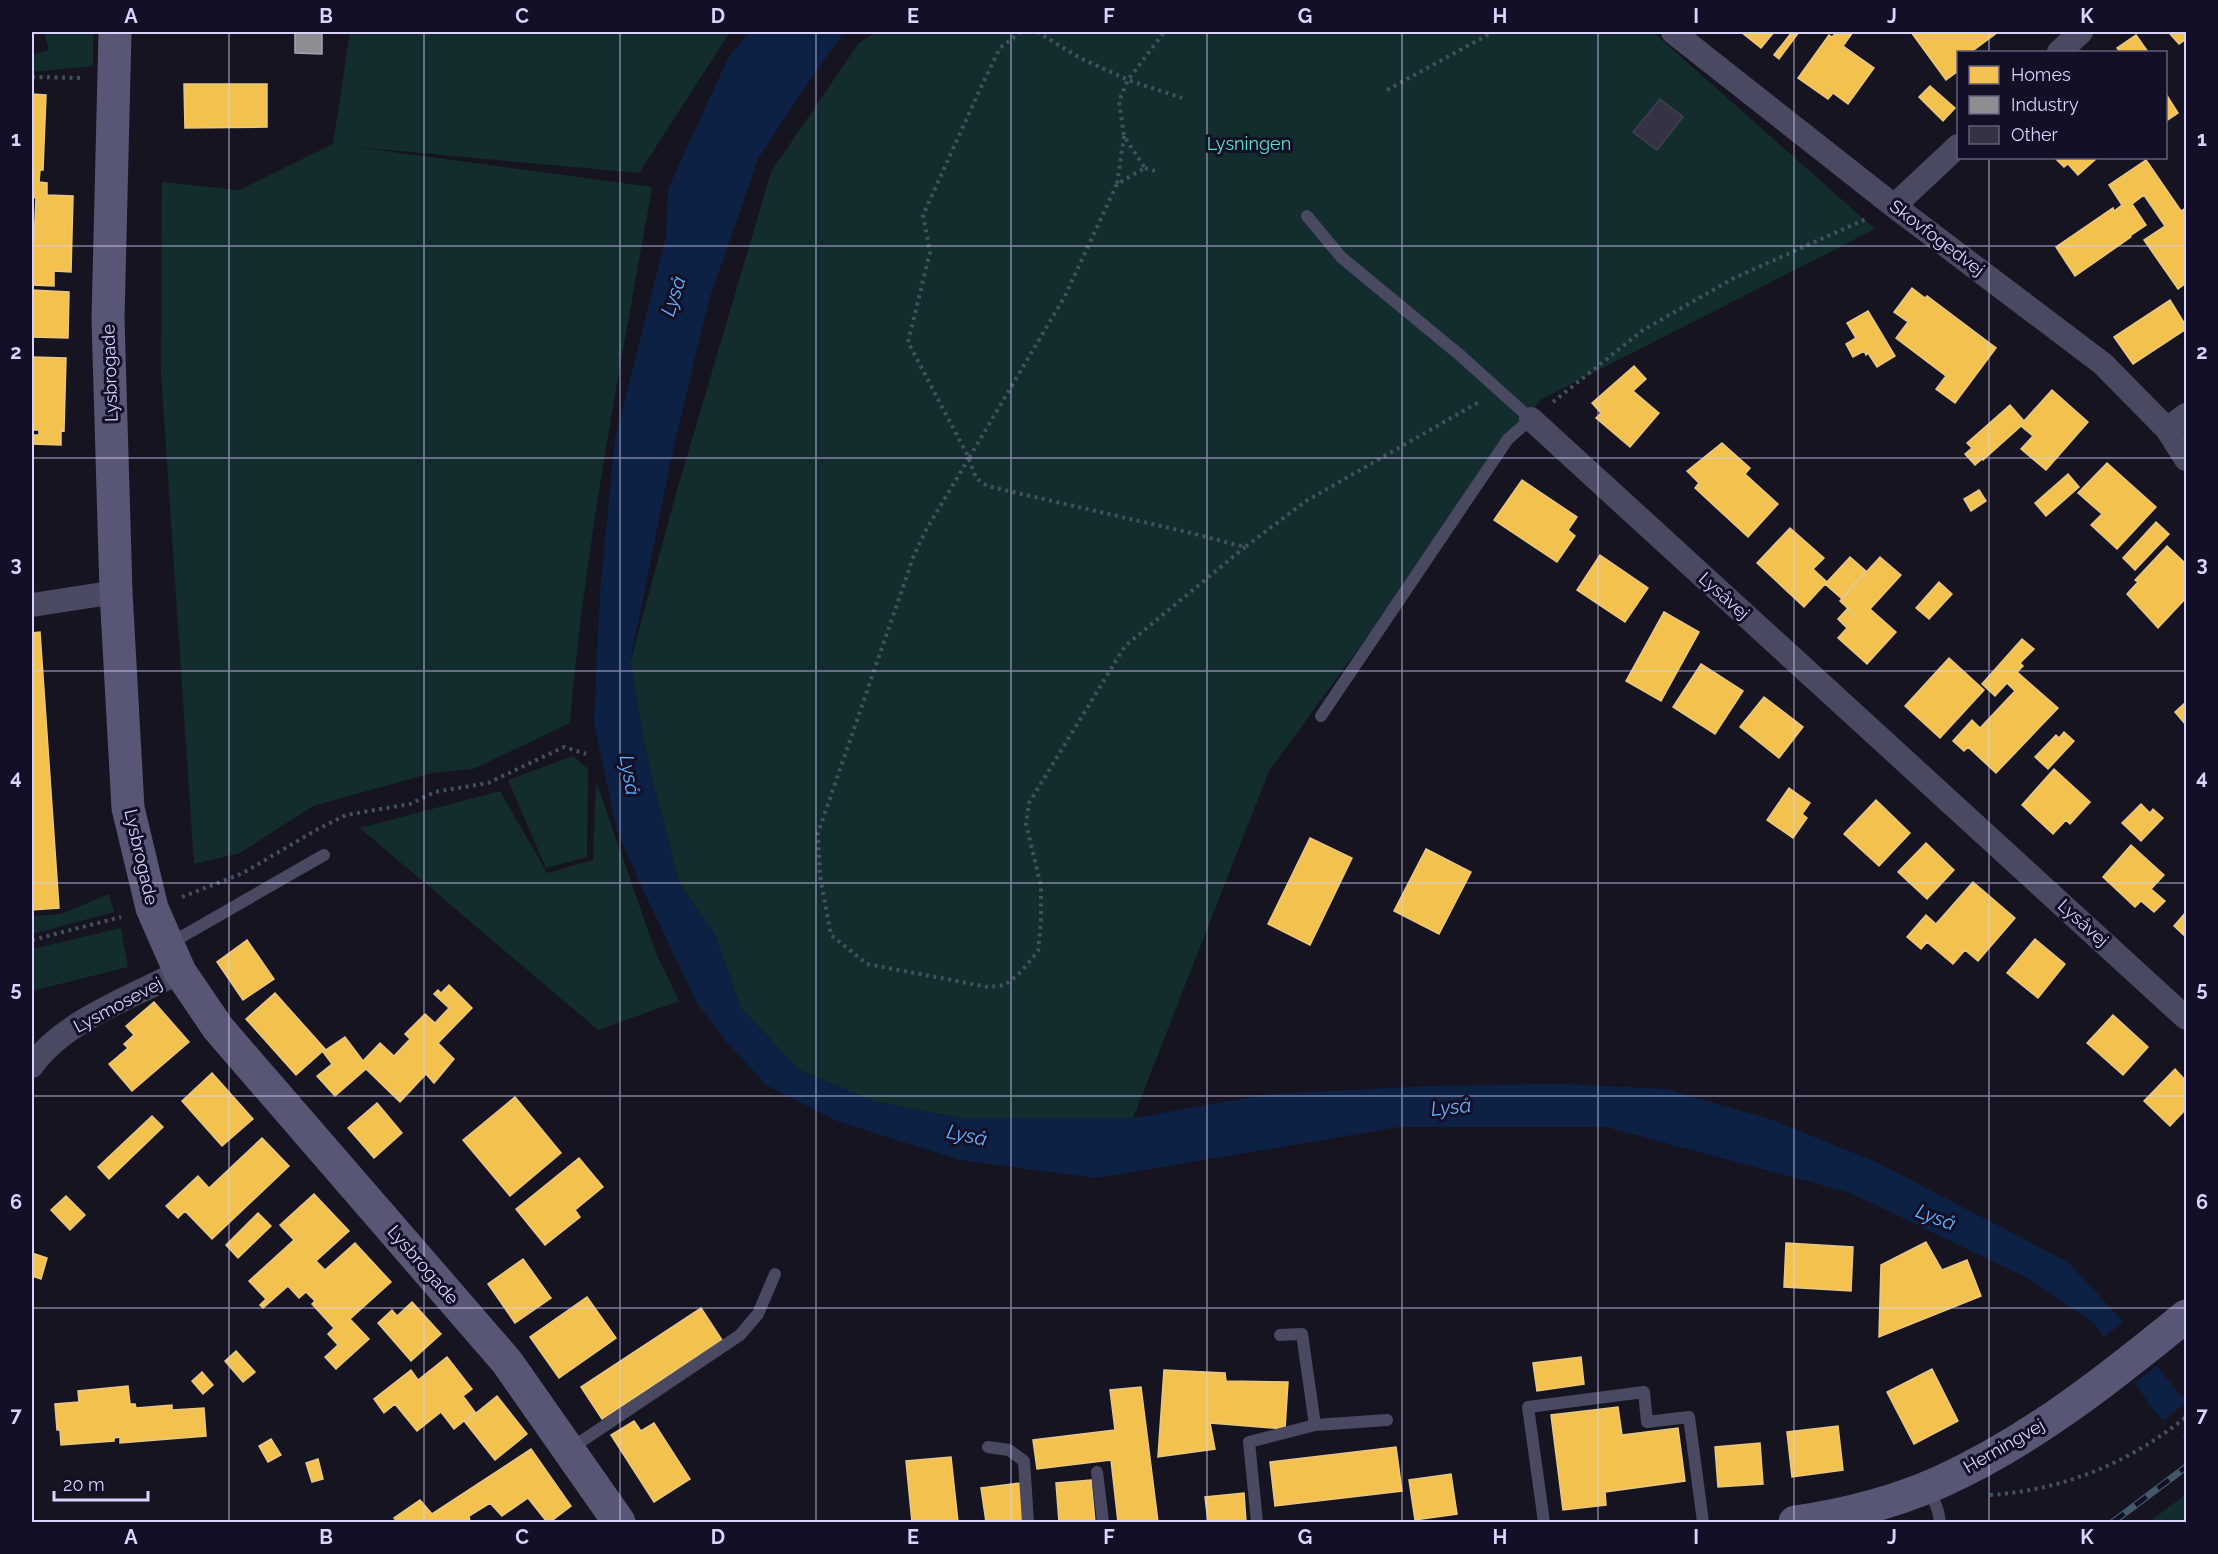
<svg xmlns="http://www.w3.org/2000/svg" width="2218" height="1554" viewBox="0 0 2218 1554" font-family="Raleway,sans-serif">
	<style>
		.green { fill: #132c2d }
		.water { fill: #0d2144 }
		.pier { fill: #161421 }
		.homes { fill: #f2c14e; stroke: #eac783; stroke-width: 1.5 }
		.industry { fill: #8d8d92; stroke: #a4a2b3; stroke-width: 1.5 }
		.building { fill: #343243; stroke: #433f54; stroke-width: 1.5 }
		.lines { fill: none; stroke-linecap: round; stroke-linejoin: round }
		.path { stroke: #44505f; stroke-width: 4; stroke-dasharray: 3 4.5; stroke-linecap: butt }
		.lane { stroke: #4a4962; stroke-width: 12 }
		.street { stroke: #4a4962; stroke-width: 24 }
		.secondary { stroke: #575674; stroke-width: 33 }
		.rail-casing { stroke: #43596b; stroke-width: 7 }
		.rail { stroke: #130f26; stroke-width: 4.5; stroke-dasharray: 14; stroke-linecap: butt }
		.grid { fill: none; stroke: #d9d4ff; stroke-width: 1.5; stroke-opacity: 0.55 }
		.labels { text-anchor: middle; stroke-width: 6; stroke-linejoin: round; paint-order: stroke }
		.park-label { font-size: 18px; fill: #5fe0c0; stroke: #130f26 }
		.street-label { font-size: 18px; fill: #d9d4ff; stroke: #130f26 }
		.water-label { font-size: 20px; font-style: italic; fill: #62b6ff; stroke: #130f26 }
		.neatline { fill: none; stroke: #d9d4ff; stroke-width: 2 }
		.grid-label { font-size: 20px; text-anchor: middle; font-weight: bold; fill: #d9d4ff }
	</style>
	<rect width="100%" height="100%" fill="#161421"/>
	<!-- green -->
	<path class="green" d="M 44,32 L 93,32 L 93,66 L 32,72 L 32,55 L 49,50 Z
		M 350,32 L 730,32 L 639,173 L 356,147 L 652,187 C 621,365 585,543 570,723 L 473,769 L 432,773 L 313,806 L 240,853 L 194,864 L 161,373 L 162,182 L 239,190 L 333,144 Z
		M 876,32 L 1653,32 L 1875,229 L 1540,400 L 1269,771 L 1133,1118 L 960,1118 L 873,1101 L 799,1070 L 741,1008 L 714,933 L 679,883 L 649,768 L 630,663 L 675,497 L 771,172 L 858,44 Z
		M 573,756 L 588,769 L 587,857 L 546,868 L 508,780 Z
		M 596,781 L 656,953 L 679,1001 L 598,1030 L 360,828 L 500,791 L 547,873 L 593,860 Z
		M 109,894 L 114,912 L 32,934 L 32,916 L 61,914 Z
		M 121,928 L 128,967 L 32,991 L 32,949 Z
		M 2186,1494 L 2186,1522 L 2149,1522 Z"/>
	<!-- water -->
	<path class="water" d="M 749,32 L 844,32 L 798,97 L 758,159 L 708,303 L 671,459 L 630,663 L 649,768 L 679,883 L 714,932 L 741,1008 L 799,1070 L 873,1101 L 960,1118 L 1133,1118 L 1270,1094 L 1431,1086 L 1562,1084 L 1666,1089 L 1770,1119 L 1874,1161 L 2068,1262 L 2116,1314 L 2180,1395 L 2186,1399 L 2186,1440 L 2154,1411 L 2094,1323 L 2029,1279 L 1851,1193 L 1606,1127 L 1399,1127 L 1096,1178 L 960,1160 L 837,1121 L 766,1085 L 726,1041 L 697,1003 L 644,892 L 617,831 L 594,723 L 600,592 L 615,439 L 666,237 L 668,189 L 728,58 Z"/>
	<!-- pier -->
	<path class="pier" d="M 2125,1321 L 2160,1364 L 2132,1384 L 2101,1339 Z
		M 2186,1402 L 2186,1432 L 2179,1438 L 2164,1421 Z"/>
	<!-- homes -->
	<path class="homes" d="M 1741,32 L 1774,32 L 1761,48 Z
		M 1792,32 L 1799,32 L 1779,59 L 1774,55 Z
		M 1837,32 L 1853,32 L 1843,46 L 1874,68 L 1848,104 L 1833,93 L 1828,99 L 1798,78 L 1829,35 L 1832,37 Z
		M 1911,32 L 1998,32 L 1971,52 L 1958,52 L 1958,71 L 1946,80 Z
		M 2173,32 L 2186,32 L 2186,39 L 2179,44 L 2170,34 Z
		M 2136,35 L 2148,52 L 2120,52 L 2117,48 Z
		M 184,84 L 267,84 L 267,127 L 185,128 Z
		M 1930,86 L 1955,108 L 1943,121 L 1919,97 Z
		M 32,94 L 46,95 L 43,170 L 40,170 L 39,182 L 47,183 L 47,195 L 73,196 L 71,272 L 54,271 L 54,286 L 32,285 L 32,240 L 34,240 L 36,198 L 32,197 Z
		M 2166,94 L 2178,113 L 2166,121 Z
		M 2055,158 L 2097,158 L 2078,175 L 2068,164 L 2064,167 Z
		M 2146,160 L 2181,211 L 2186,208 L 2186,283 L 2178,289 L 2144,240 L 2165,226 L 2144,195 L 2132,204 L 2146,225 L 2130,236 L 2131,237 L 2075,276 L 2056,247 L 2113,208 L 2114,211 L 2122,205 L 2109,185 Z
		M 1912,288 L 1925,298 L 1927,296 L 1996,348 L 1955,403 L 1936,389 L 1946,376 L 1896,338 L 1908,322 L 1894,312 Z
		M 32,290 L 69,292 L 68,338 L 32,337 Z
		M 2170,300 L 2186,326 L 2186,329 L 2133,364 L 2114,337 Z
		M 1868,311 L 1895,356 L 1877,367 L 1868,353 L 1866,355 L 1864,351 L 1853,357 L 1846,344 L 1856,338 L 1847,323 Z
		M 32,357 L 66,358 L 64,431 L 61,430 L 61,445 L 32,444 L 32,435 L 39,435 L 39,430 L 32,430 Z
		M 1634,366 L 1646,379 L 1633,391 L 1659,413 L 1630,447 L 1596,418 L 1601,413 L 1592,403 Z
		M 2052,390 L 2088,422 L 2046,470 L 2021,449 L 2033,436 L 2021,426 L 1983,460 L 1982,459 L 1975,465 L 1965,454 L 1972,448 L 1967,443 L 2010,405 L 2024,421 Z
		M 1722,443 L 1750,468 L 1745,474 L 1778,504 L 1748,537 L 1695,488 L 1699,483 L 1687,471 Z
		M 2107,463 L 2156,507 L 2117,549 L 2091,525 L 2102,514 L 2078,493 Z
		M 2068,474 L 2079,487 L 2046,516 L 2035,503 Z
		M 1522,480 L 1577,517 L 1568,530 L 1575,536 L 1557,562 L 1494,520 Z
		M 1979,490 L 1986,501 L 1971,511 L 1964,499 Z
		M 2156,522 L 2169,534 L 2135,570 L 2123,558 Z
		M 1790,528 L 1824,558 L 1813,569 L 1827,582 L 1850,557 L 1866,571 L 1841,598 L 1825,584 L 1804,607 L 1757,563 Z
		M 2167,546 L 2186,564 L 2186,598 L 2158,628 L 2127,594 L 2138,582 L 2135,580 Z
		M 1600,555 L 1648,588 L 1625,622 L 1577,590 Z
		M 1880,557 L 1901,575 L 1870,609 L 1896,632 L 1867,664 L 1838,638 L 1847,628 L 1838,619 L 1847,609 L 1857,617 L 1840,601 Z
		M 1939,582 L 1952,594 L 1929,619 L 1916,608 Z
		M 1664,612 L 1699,632 L 1661,701 L 1626,681 Z
		M 40,632 L 59,908 L 32,910 L 32,633 Z
		M 2022,639 L 2034,649 L 2020,663 L 2023,666 L 2017,672 L 2058,708 L 1996,773 L 1968,747 L 1964,751 L 1953,741 L 1972,720 L 1980,728 L 2015,691 L 2007,683 L 1995,696 L 1982,684 Z
		M 1949,658 L 1984,690 L 1940,738 L 1905,706 Z
		M 1701,664 L 1743,691 L 1715,734 L 1673,707 Z
		M 1764,697 L 1803,727 L 1779,758 L 1740,727 Z
		M 2186,702 L 2186,725 L 2175,712 Z
		M 2064,732 L 2074,741 L 2048,769 L 2035,757 L 2056,735 L 2059,738 Z
		M 2054,769 L 2090,802 L 2070,824 L 2066,820 L 2053,834 L 2022,805 Z
		M 1789,788 L 1810,803 L 1802,814 L 1807,818 L 1793,838 L 1767,820 Z
		M 1876,800 L 1910,833 L 1879,866 L 1844,834 Z
		M 2141,804 L 2150,813 L 2153,809 L 2163,818 L 2141,841 L 2122,823 Z
		M 1310,838 L 1352,858 L 1310,945 L 1268,924 Z
		M 1926,843 L 1954,870 L 1927,899 L 1898,872 Z
		M 2131,845 L 2164,875 L 2151,889 L 2165,901 L 2154,912 L 2141,901 L 2135,907 L 2103,877 Z
		M 1426,849 L 1471,872 L 1439,934 L 1394,911 Z
		M 1973,882 L 2015,918 L 1978,961 L 1965,950 L 1953,964 L 1927,942 L 1921,949 L 1907,937 L 1926,915 L 1936,924 Z
		M 2186,912 L 2186,937 L 2174,926 Z
		M 2035,939 L 2065,964 L 2038,998 L 2007,973 Z
		M 247,940 L 274,979 L 243,1000 L 217,962 Z
		M 449,985 L 472,1008 L 438,1043 L 454,1059 L 434,1083 L 426,1074 L 400,1102 L 366,1069 L 335,1096 L 317,1076 L 332,1064 L 323,1052 L 345,1037 L 363,1061 L 380,1043 L 394,1056 L 410,1039 L 405,1034 L 425,1014 L 435,1023 L 449,1008 L 434,994 L 438,990 L 441,993 Z
		M 275,993 L 325,1049 L 296,1075 L 246,1019 Z
		M 154,1002 L 189,1042 L 132,1091 L 109,1064 L 128,1048 L 124,1044 L 134,1035 L 126,1026 Z
		M 2113,1015 L 2148,1047 L 2123,1075 L 2087,1043 Z
		M 2175,1069 L 2186,1081 L 2186,1109 L 2170,1126 L 2144,1101 Z
		M 212,1073 L 253,1119 L 222,1146 L 182,1101 Z
		M 515,1097 L 561,1153 L 510,1196 L 463,1140 Z
		M 377,1103 L 402,1133 L 374,1158 L 348,1128 Z
		M 152,1116 L 163,1127 L 109,1179 L 98,1167 Z
		M 262,1138 L 289,1166 L 212,1239 L 185,1211 L 178,1218 L 166,1206 L 198,1176 L 209,1188 Z
		M 579,1158 L 603,1187 L 575,1210 L 580,1217 L 545,1245 L 516,1209 Z
		M 314,1194 L 349,1231 L 316,1261 L 325,1270 L 355,1243 L 391,1282 L 350,1319 L 369,1339 L 336,1369 L 325,1357 L 338,1345 L 328,1334 L 334,1328 L 312,1304 L 315,1301 L 306,1292 L 299,1298 L 288,1286 L 263,1308 L 260,1305 L 266,1299 L 249,1281 L 294,1240 L 280,1225 Z
		M 66,1196 L 85,1215 L 70,1230 L 51,1210 Z
		M 258,1213 L 271,1226 L 238,1258 L 226,1245 Z
		M 1926,1242 L 1942,1270 L 1967,1260 L 1981,1296 L 1879,1337 L 1881,1265 Z
		M 1786,1243 L 1853,1247 L 1851,1291 L 1784,1287 Z
		M 32,1253 L 47,1258 L 41,1279 L 32,1276 Z
		M 523,1259 L 551,1298 L 515,1323 L 488,1284 Z
		M 587,1297 L 616,1338 L 559,1378 L 530,1337 Z
		M 412,1302 L 441,1334 L 411,1361 L 378,1323 L 392,1310 L 397,1316 Z
		M 701,1308 L 722,1340 L 602,1419 L 581,1387 Z
		M 236,1351 L 255,1372 L 243,1382 L 225,1361 Z
		M 447,1357 L 472,1389 L 463,1396 L 475,1412 L 454,1429 L 441,1412 L 417,1431 L 395,1404 L 384,1413 L 374,1399 L 411,1370 L 418,1380 Z
		M 1581,1357 L 1584,1384 L 1537,1391 L 1533,1363 Z
		M 1932,1369 L 1958,1421 L 1914,1444 L 1887,1392 Z
		M 1164,1370 L 1225,1373 L 1226,1381 L 1288,1382 L 1285,1429 L 1210,1423 L 1215,1449 L 1158,1457 Z
		M 202,1372 L 213,1385 L 203,1394 L 192,1381 Z
		M 128,1386 L 130,1404 L 135,1404 L 136,1408 L 172,1405 L 172,1410 L 204,1408 L 206,1436 L 120,1443 L 120,1437 L 114,1438 L 114,1441 L 61,1445 L 60,1430 L 57,1430 L 55,1404 L 79,1402 L 78,1391 Z
		M 1141,1387 L 1158,1522 L 1118,1522 L 1111,1460 L 1037,1469 L 1033,1440 L 1115,1430 L 1110,1390 Z
		M 497,1396 L 527,1434 L 495,1460 L 465,1422 Z
		M 1618,1407 L 1622,1435 L 1678,1428 L 1685,1481 L 1605,1492 L 1606,1505 L 1563,1510 L 1551,1415 Z
		M 634,1421 L 641,1431 L 654,1423 L 690,1479 L 654,1502 L 611,1435 Z
		M 1838,1426 L 1843,1470 L 1792,1477 L 1787,1432 Z
		M 271,1439 L 281,1455 L 268,1462 L 259,1446 Z
		M 1760,1443 L 1763,1484 L 1718,1487 L 1715,1447 Z
		M 1396,1447 L 1402,1491 L 1275,1506 L 1270,1462 Z
		M 531,1449 L 571,1506 L 550,1522 L 547,1522 L 528,1498 L 502,1516 L 490,1503 L 469,1516 L 470,1522 L 397,1522 L 394,1518 L 420,1500 L 432,1514 Z
		M 951,1457 L 958,1522 L 912,1522 L 906,1461 Z
		M 318,1459 L 323,1479 L 312,1482 L 306,1463 Z
		M 1451,1474 L 1457,1514 L 1415,1520 L 1409,1480 Z
		M 1091,1480 L 1095,1522 L 1059,1522 L 1056,1483 Z
		M 1021,1483 L 1027,1522 L 986,1522 L 981,1488 Z
		M 1244,1493 L 1246,1522 L 1208,1522 L 1205,1497 Z"/>
	<!-- industry -->
	<path class="industry" d="M 295,32 L 322,32 L 322,54 L 295,53 Z"/>
	<!-- building -->
	<path class="building" d="M 1660,99 L 1683,117 L 1657,150 L 1633,132 Z"/>
	<g class="lines">
		<!-- path -->
		<path class="path" d="M 1021,32 L 1000,48 L 981,87 L 923,215 L 930,252 L 908,342 L 969,458 L 1065,296 L 1117,184
			M 1037,32 L 1080,58 L 1128,80 L 1182,98
			M 32,77 L 84,78
			M 1387,90 L 1493,32
			M 1124,136 L 1117,184 L 1145,168 L 1124,136 L 1119,101 L 1128,80 L 1164,32
			M 1145,168 L 1159,172
			M 1553,402 L 1643,330 L 1734,278 L 1866,219
			M 969,458 L 926,530 L 914,555 L 818,833 L 820,876 L 831,935 L 867,964 L 988,987 L 1005,985 L 1021,972 L 1038,951 L 1041,921 L 1041,886 L 1026,824 L 1029,803 L 1125,646 L 1245,547
			M 969,459 L 976,478 L 987,486 L 1187,532 L 1245,547 L 1306,501 L 1479,402
			M 182,897 L 243,873 L 318,829 L 346,815 L 410,804 L 435,792 L 488,783 L 564,747 L 586,754
			M 32,940 L 121,917
			M 1990,1495 C 2064,1490 2129,1463 2186,1417"/>
		<!-- lane -->
		<path class="lane" d="M 1307,216 L 1341,257 L 1461,356 L 1531,419 L 1508,439 L 1321,716
			M 169,944 L 324,855
			M 1280,1335 L 1302,1334 L 1315,1425
			M 988,1447 L 1009,1450 L 1024,1461 L 1028,1522
			M 570,1449 L 740,1335 L 758,1314 L 775,1274
			M 1097,1472 L 1103,1522
			M 1929,1487 L 1938,1511 L 1940,1522
			M 1257,1522 L 1249,1442 L 1315,1425 L 1387,1420
			M 1544,1522 L 1528,1407 L 1644,1392 L 1647,1422 L 1689,1417 L 1703,1522"/>
		<!-- street -->
		<path class="street" d="M 1673,32 L 1894,206 L 2103,364 L 2167,429 L 2186,459
			M 2059,52 L 2081,32
			M 1894,206 L 1958,146
			M 1531,419 L 2186,1018
			M 2167,429 L 2186,415
			M 32,605 L 116,592
			M 32,1066 C 61,1023 134,995 180,972"/>
		<!-- secondary -->
		<path class="secondary" d="M 115,32 L 108,319 L 116,592 L 128,808 L 152,908 L 180,972 L 218,1028 L 507,1362 L 619,1522
			M 1795,1522 C 1844,1515 1895,1502 1940,1482 C 2031,1441 2110,1378 2186,1316"/>
		<defs>
			<path id="rail" d="M 2113,1522 L 2186,1467"/>
		</defs>
		<!-- rail casing -->
		<use href="#rail" class="rail-casing"/>
		<!-- rail -->
		<use href="#rail" class="rail"/>
	</g>
	<!-- grid -->
	<path class="grid" d="M 229,32 L 229,1522M 424,32 L 424,1522M 620,32 L 620,1522M 816,32 L 816,1522M 1011,32 L 1011,1522M 1207,32 L 1207,1522M 1402,32 L 1402,1522M 1598,32 L 1598,1522M 1794,32 L 1794,1522M 1989,32 L 1989,52M 1989,158 L 1989,1522M 32,246 L 2186,246M 32,458 L 2186,458M 32,671 L 2186,671M 32,883 L 2186,883M 32,1096 L 2186,1096M 32,1308 L 2186,1308"/>
	<g class="labels">
		<!-- park labels -->
		<g class="park-label">
			<text x="1249" y="150">Lysningen</text>
		</g>
		<!-- street labels -->
		<g class="street-label">
			<text transform="translate(1937 238) rotate(37)" y="6">Skovfogedvej</text>
			<text transform="translate(110 373) rotate(-92)" y="6">Lysbrogade</text>
			<text transform="translate(1724 596) rotate(42)" y="6">Lysåvej</text>
			<text transform="translate(141 857) rotate(77)" y="6">Lysbrogade</text>
			<text transform="translate(2083 923) rotate(42)" y="6">Lysåvej</text>
			<text transform="translate(118 1005) rotate(-28)" y="6">Lysmosevej</text>
			<text transform="translate(423 1265) rotate(49)" y="6">Lysbrogade</text>
			<text transform="translate(2004 1446) rotate(-30)" y="6">Herningvej</text>
		</g>
		<!-- water labels -->
		<g class="water-label">
			<text transform="translate(673 296) rotate(-72)" y="7">Lyså</text>
			<text transform="translate(630 775) rotate(80)" y="7">Lyså</text>
			<text transform="translate(1451 1107) rotate(-6)" y="7">Lyså</text>
			<text transform="translate(967 1135) rotate(12)" y="7">Lyså</text>
			<text transform="translate(1936 1217) rotate(21)" y="7">Lyså</text>
		</g>
	</g>
	<!-- border -->
	<rect width="2218" height="1554" fill="none" stroke="#130f26" stroke-width="66"/>
	<!-- legend -->
	<rect x="1957" y="51" width="210" height="108" fill="#130f26" stroke="#625e7d" stroke-width="1.5"/>
	<rect x="1969" y="66" width="30" height="18" fill="#f2c14e" stroke="#625e7d" stroke-width="1.5"/>
	<text x="2011" y="81" font-size="18" fill="#d9d4ff">Homes</text>
	<rect x="1969" y="96" width="30" height="18" fill="#8d8d92" stroke="#625e7d" stroke-width="1.5"/>
	<text x="2011" y="111" font-size="18" fill="#d9d4ff">Industry</text>
	<rect x="1969" y="126" width="30" height="18" fill="#343243" stroke="#625e7d" stroke-width="1.5"/>
	<text x="2011" y="141" font-size="18" fill="#d9d4ff">Other</text>
	<!-- scale -->
	<path d="M54 1491v9h94v-9" fill="none" stroke="#d9d4ff" stroke-width="3"/>
	<text x="63" y="1491" font-size="18" fill="#d9d4ff" stroke="#130f26" stroke-width="4.5" paint-order="stroke">20 m</text>
	<rect x="33" y="33" width="2152" height="1488" class="neatline"/>
	<g class="grid-label">
		<text x="131" y="23">A</text>
		<text x="326" y="23">B</text>
		<text x="522" y="23">C</text>
		<text x="718" y="23">D</text>
		<text x="913" y="23">E</text>
		<text x="1109" y="23">F</text>
		<text x="1305" y="23">G</text>
		<text x="1500" y="23">H</text>
		<text x="1696" y="23">I</text>
		<text x="1892" y="23">J</text>
		<text x="2087" y="23">K</text>
		<text x="16" y="146">1</text>
		<text x="2202" y="146">1</text>
		<text x="16" y="359">2</text>
		<text x="2202" y="359">2</text>
		<text x="16" y="571">3</text>
		<text x="2202" y="571">3</text>
		<text x="16" y="784">4</text>
		<text x="2202" y="784">4</text>
		<text x="16" y="996">5</text>
		<text x="2202" y="996">5</text>
		<text x="16" y="1209">6</text>
		<text x="2202" y="1209">6</text>
		<text x="16" y="1422">7</text>
		<text x="2202" y="1422">7</text>
		<text x="131" y="1544">A</text>
		<text x="326" y="1544">B</text>
		<text x="522" y="1544">C</text>
		<text x="718" y="1544">D</text>
		<text x="913" y="1544">E</text>
		<text x="1109" y="1544">F</text>
		<text x="1305" y="1544">G</text>
		<text x="1500" y="1544">H</text>
		<text x="1696" y="1544">I</text>
		<text x="1892" y="1544">J</text>
		<text x="2087" y="1544">K</text>
	</g>
</svg>
